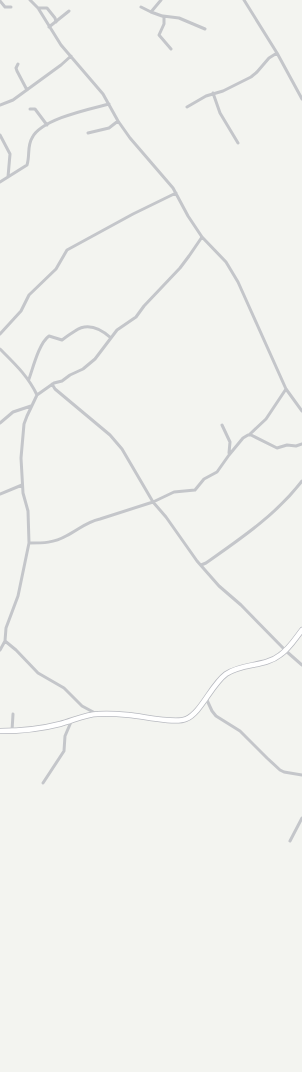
<svg xmlns="http://www.w3.org/2000/svg" width="302" height="1072" viewBox="0 0 302 1072" font-family="'Open Sans',sans-serif">
	<style>
		.lines { fill: none; stroke-linecap: round; stroke-linejoin: round }
		.secondary-casing { stroke: #b8bac0; stroke-width: 6 }
		.street { stroke: #c4c6ca; stroke-width: 3 }
		.secondary { stroke: #fff; stroke-width: 4.5 }
	</style>
	<rect width="100%" height="100%" fill="#f3f4f0"/>
	<g class="lines">
		<defs>
			<path id="secondary" d="M 0,731 C 20,731 41,729 60,724 C 72,721 86,714 98,714 C 108,713 119,714 129,715 C 142,716 175,724 186,719 C 201,713 211,685 226,674 C 242,663 265,667 280,655 C 289,649 295,639 302,630"/>
		</defs>
		<!-- secondary casing -->
		<use href="#secondary" class="secondary-casing"/>
		<!-- street -->
		<path class="street" d="M 30,0 L 38,8 L 61,45 L 103,94 L 118,121 L 130,138 L 173,188 L 188,216 L 202,237 L 226,262 L 238,282 L 286,389 L 302,411
			M 244,0 L 277,53 L 302,99
			M 0,1 L 5,7 L 11,7
			M 141,7 L 151,12 L 161,0
			M 38,8 L 47,8 L 55,18 L 56,22
			M 151,12 L 162,16 L 164,17 L 164,24 L 159,35 L 171,49
			M 163,16 L 179,18 L 205,29
			M 49,27 L 69,11
			M 18,64 L 16,68 L 17,71 L 27,90
			M 213,93 L 220,113 L 238,143
			M 0,105 L 13,100 L 61,65 L 71,56
			M 187,107 L 206,96 L 223,91 L 251,77 L 257,72 L 269,58 L 277,53
			M 30,109 L 35,109 L 47,125
			M 88,133 L 109,128 L 118,121
			M 0,135 L 10,154 L 8,177
			M 0,182 L 27,165 C 30,156 27,146 32,138 C 41,119 90,109 109,104
			M 0,334 L 21,311 L 29,295 L 56,269 L 67,250 L 133,214 L 176,193
			M 0,349 C 15,364 28,376 37,395
			M 29,379 C 33,368 39,343 49,336 L 62,340 C 66,337 70,334 75,331 C 88,322 101,329 111,338
			M 52,384 L 55,389 L 110,435 L 122,449 L 153,502 L 166,517 L 197,561 L 219,586 L 241,605 L 286,651 L 302,665
			M 0,423 L 13,412 L 31,406
			M 222,425 L 230,442 L 229,453
			M 250,434 L 266,419 L 286,389
			M 0,494 L 22,485
			M 29,543 C 43,543 54,543 66,536 C 78,530 86,522 100,519 L 153,502 L 174,492 L 195,490 L 204,479 L 217,472 L 229,455 L 243,438 L 248,435 L 251,435 L 277,448 L 287,445 L 296,446 L 302,444
			M 201,565 L 206,563 C 240,539 276,515 302,481
			M 5,641 L 16,650 L 38,673 L 64,688 L 82,706 L 95,713
			M 0,650 L 5,641 L 6,628 L 18,596 L 29,543 L 28,511 L 23,493 L 21,458 L 24,424 L 27,416 L 37,395 L 54,383 L 62,381 L 70,375 L 83,369 L 95,359 L 117,330 L 136,317 L 144,306 L 180,268 L 189,256 L 202,237
			M 206,698 L 212,711 L 216,716 L 240,731 L 267,758 L 280,770 L 284,772 L 302,775
			M 12,731 L 13,714
			M 43,783 L 64,751 L 65,736 L 71,722
			M 290,841 L 302,818"/>
		<!-- secondary -->
		<use href="#secondary" class="secondary"/>
	</g>
</svg>
